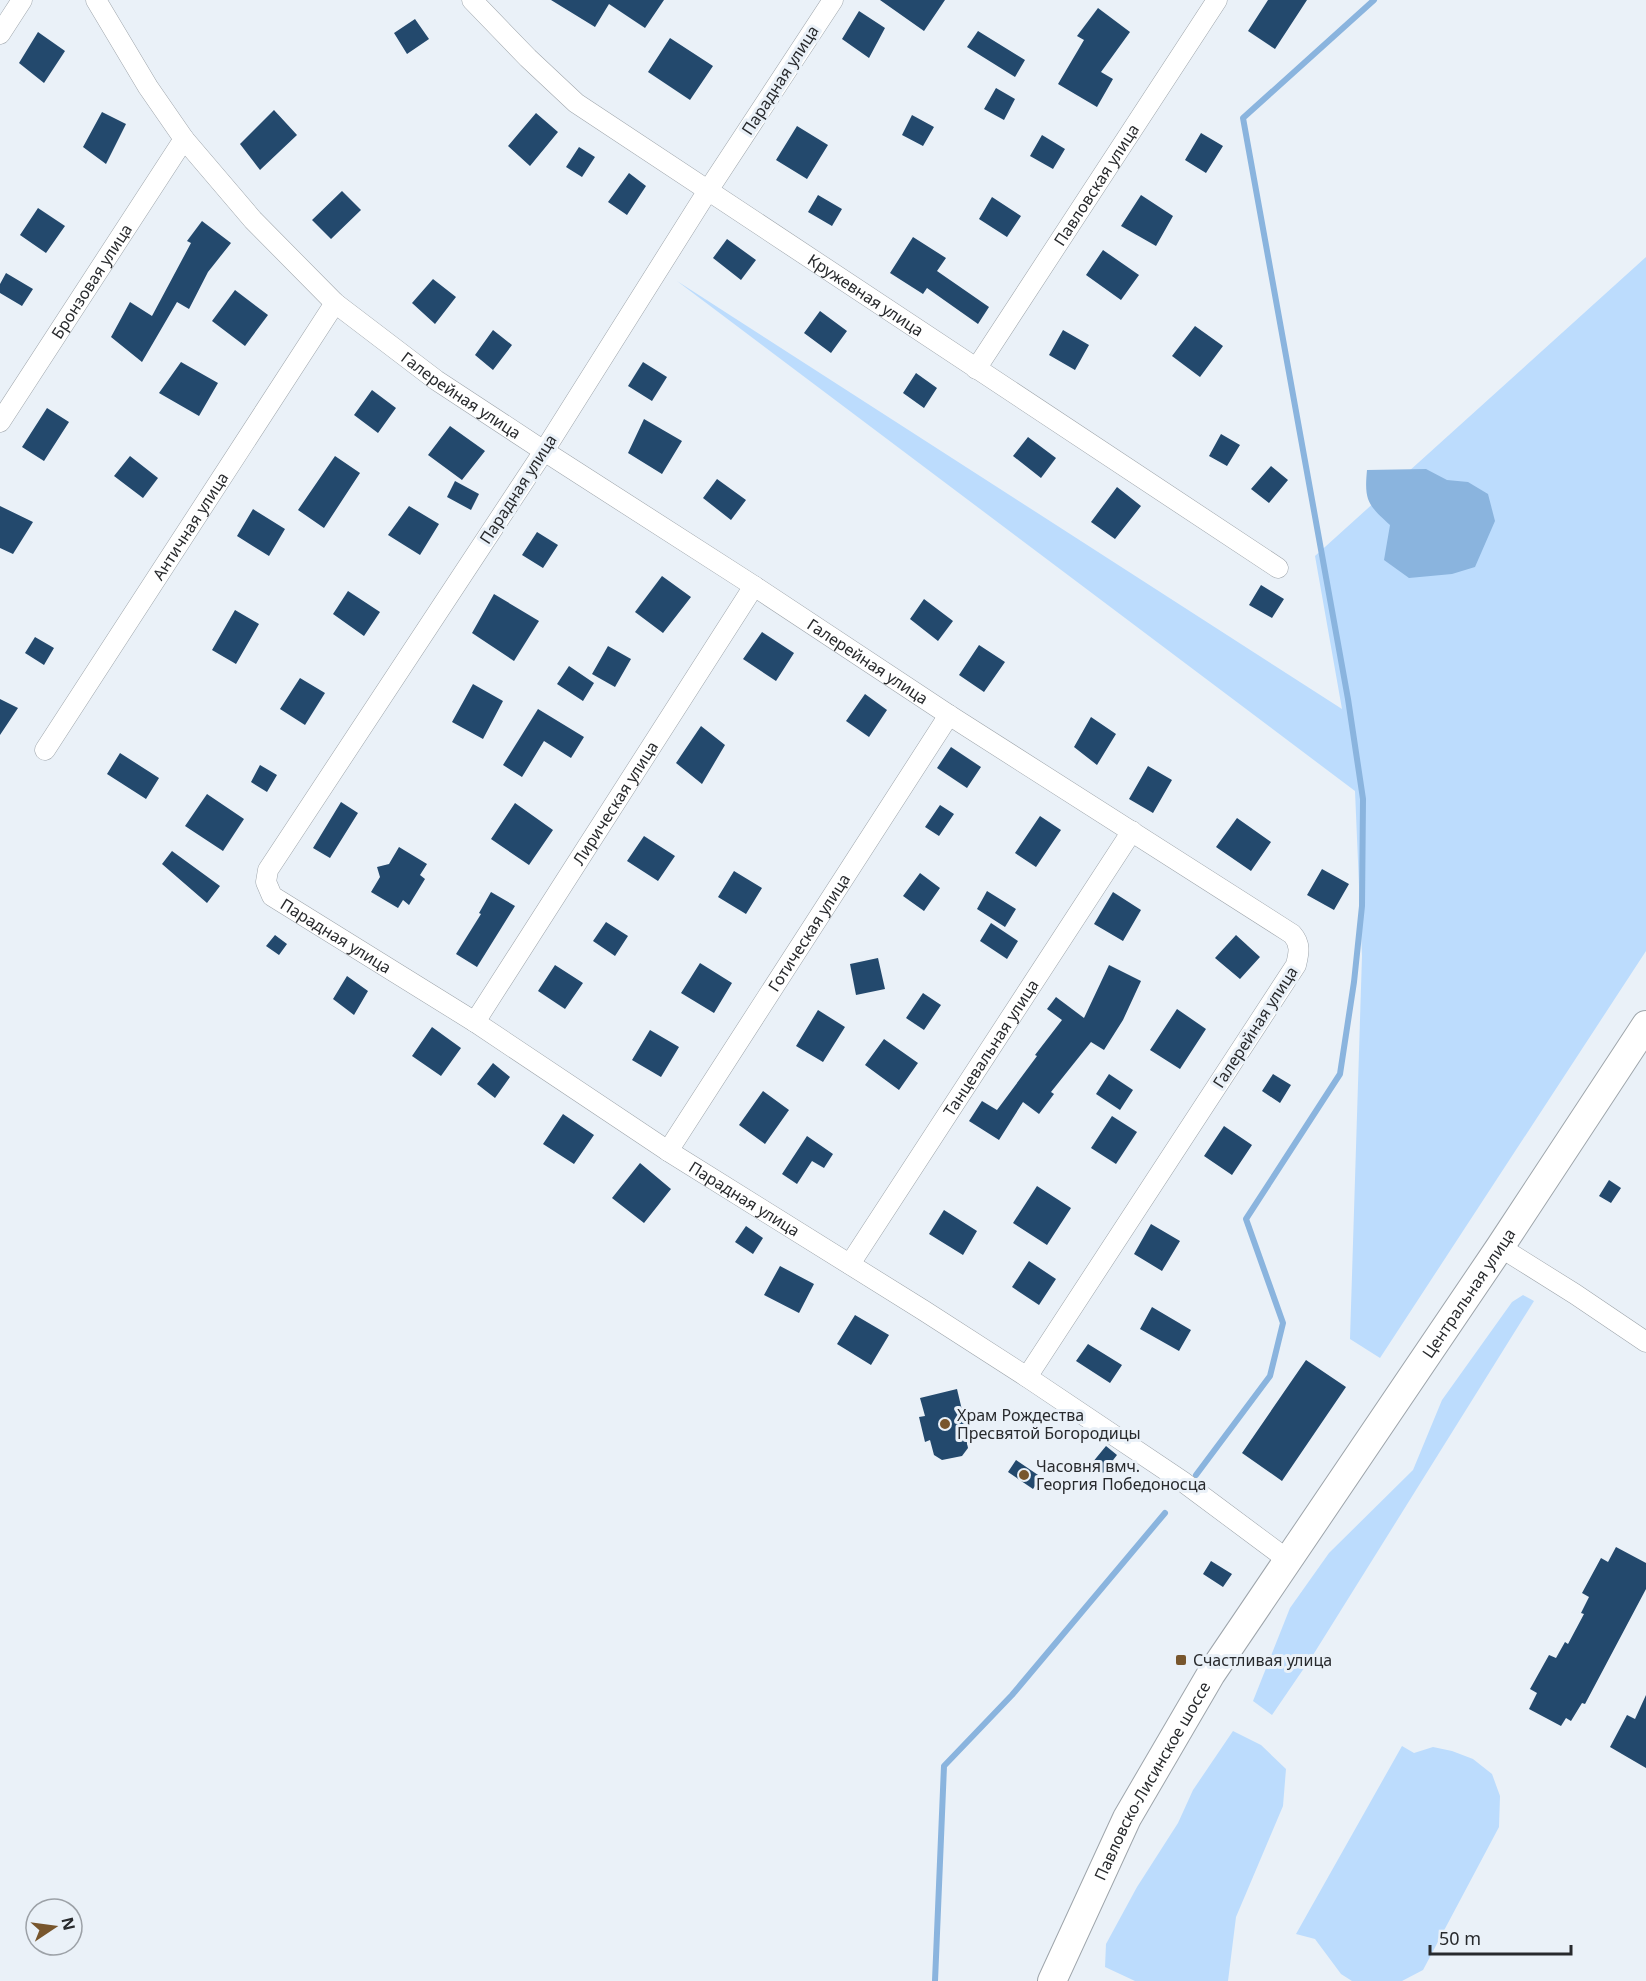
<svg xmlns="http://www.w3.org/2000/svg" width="1646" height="1981" viewBox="0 0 1646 1981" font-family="'Noto Sans',sans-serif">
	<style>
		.green { fill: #bcdcfd }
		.water { fill: #8ab4de }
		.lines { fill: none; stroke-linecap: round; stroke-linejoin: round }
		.stream { stroke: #8ab4de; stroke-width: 6 }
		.building { fill: #23496d }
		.street-casing { stroke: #9ea5ab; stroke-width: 21 }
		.secondary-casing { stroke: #9ea5ab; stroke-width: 30 }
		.street { stroke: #fff; stroke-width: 20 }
		.secondary { stroke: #fff; stroke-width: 28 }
		.poi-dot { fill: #78562d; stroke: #eaf1f8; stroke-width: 2 }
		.labels { text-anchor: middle; stroke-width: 6; stroke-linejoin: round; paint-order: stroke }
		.street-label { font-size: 16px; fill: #282a2d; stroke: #eaf1f8 }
		.poi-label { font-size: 16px; fill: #282a2d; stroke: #eaf1f8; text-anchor: start }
	</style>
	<rect width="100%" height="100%" fill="#eaf1f8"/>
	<!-- green -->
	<path class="green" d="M 1646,257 L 1646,951 L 1380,1358 L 1350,1339 L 1362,956 L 1355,791 L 677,281 L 1342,709 L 1315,556 Z
		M 1523,1295 L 1534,1301 L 1313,1655 L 1272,1715 L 1253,1701 L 1290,1608 L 1329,1553 L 1413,1470 L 1442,1400 L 1512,1302 Z
		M 1233,1731 L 1261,1745 L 1286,1769 L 1283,1806 L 1236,1917 L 1228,1981 L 1135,1981 L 1105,1967 L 1106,1944 L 1137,1887 L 1178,1823 L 1193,1790 Z
		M 1402,1746 L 1414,1753 L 1433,1747 L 1452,1751 L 1473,1759 L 1492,1774 L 1500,1796 L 1499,1827 L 1423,1970 L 1402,1981 L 1352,1981 L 1341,1974 L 1315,1939 L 1296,1934 Z"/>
	<!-- water -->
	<path class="water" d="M 1426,469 L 1447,480 L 1468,482 L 1488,494 L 1495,521 L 1475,567 L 1452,574 L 1409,578 L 1384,560 L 1390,525 C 1368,505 1364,501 1367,470 Z"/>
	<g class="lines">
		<!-- stream -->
		<path class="stream" d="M 1196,1475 L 1270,1376 L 1283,1323 L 1246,1219 L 1340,1074 L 1354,982 L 1362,906 L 1363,799 L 1348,699 L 1243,118 L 1374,0
			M 935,1981 L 944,1766 L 1012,1695 L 1165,1513"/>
	</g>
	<!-- building -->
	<path class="building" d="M 551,0 L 664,0 L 645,28 L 609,4 L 595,27 Z
		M 880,0 L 945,0 L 924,31 Z
		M 1268,0 L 1307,0 L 1275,49 L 1248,31 Z
		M 1098,8 L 1130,32 L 1101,72 L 1113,79 L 1097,107 L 1058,84 L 1084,40 L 1077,36 Z
		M 859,11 L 885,28 L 869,58 L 842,39 Z
		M 415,19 L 429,39 L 407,54 L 394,33 Z
		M 978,31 L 1025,60 L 1015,77 L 967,47 Z
		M 38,32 L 65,51 L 44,83 L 19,63 Z
		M 670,38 L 713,66 L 690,100 L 648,72 Z
		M 996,88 L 1015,99 L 1004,120 L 984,109 Z
		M 274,110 L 297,135 L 260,170 L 240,144 Z
		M 102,112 L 126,124 L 106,164 L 83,147 Z
		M 536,113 L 558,132 L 530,166 L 508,146 Z
		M 912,115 L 934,127 L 923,146 L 902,135 Z
		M 797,126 L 828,145 L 807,179 L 776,160 Z
		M 1201,133 L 1223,146 L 1206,173 L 1185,160 Z
		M 1042,135 L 1065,149 L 1053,169 L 1030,156 Z
		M 579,147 L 595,157 L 582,177 L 566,167 Z
		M 629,173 L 646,186 L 627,215 L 608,202 Z
		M 342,191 L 361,210 L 331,239 L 312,220 Z
		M 818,195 L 842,209 L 832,226 L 808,212 Z
		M 1141,195 L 1173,216 L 1156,246 L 1121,226 Z
		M 992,197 L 1021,216 L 1007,237 L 979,219 Z
		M 38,208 L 65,226 L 46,253 L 20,235 Z
		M 202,221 L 231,243 L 208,272 L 189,309 L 177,302 L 142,362 L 111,337 L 130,302 L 152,316 L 191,243 L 187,241 Z
		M 913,237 L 946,258 L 937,271 L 989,307 L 978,324 L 927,288 L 923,294 L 890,273 Z
		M 727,239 L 756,260 L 741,280 L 713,258 Z
		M 1103,250 L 1139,275 L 1121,300 L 1086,275 Z
		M 6,273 L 33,289 L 22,306 L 0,293 L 0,284 Z
		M 433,279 L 456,297 L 435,324 L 412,303 Z
		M 235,290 L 268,315 L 245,346 L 212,321 Z
		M 820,311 L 847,331 L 831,353 L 804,333 Z
		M 1195,326 L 1223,346 L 1200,377 L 1172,356 Z
		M 493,330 L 512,345 L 493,370 L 475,355 Z
		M 1063,330 L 1089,345 L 1075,370 L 1049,355 Z
		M 181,362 L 218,383 L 199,416 L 159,393 Z
		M 643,362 L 667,377 L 652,401 L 628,386 Z
		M 916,373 L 937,388 L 924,408 L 903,393 Z
		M 372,390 L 396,408 L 378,433 L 354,415 Z
		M 47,408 L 69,422 L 44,461 L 22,447 Z
		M 644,419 L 682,441 L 662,474 L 628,453 Z
		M 450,426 L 485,451 L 462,480 L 428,455 Z
		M 1221,434 L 1240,445 L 1227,466 L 1209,456 Z
		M 1028,437 L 1056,458 L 1041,478 L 1013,456 Z
		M 130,456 L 158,478 L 143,498 L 114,476 Z
		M 335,456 L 360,473 L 324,528 L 298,510 Z
		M 1271,466 L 1288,480 L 1269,503 L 1251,489 Z
		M 717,479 L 746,500 L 731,520 L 703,498 Z
		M 455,481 L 479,494 L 471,510 L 447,497 Z
		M 1117,487 L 1141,506 L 1115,539 L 1091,522 Z
		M 0,506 L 33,522 L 13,554 L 0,548 Z
		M 409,506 L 439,524 L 420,555 L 388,535 Z
		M 253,509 L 285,529 L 269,556 L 237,536 Z
		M 537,532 L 558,545 L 543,568 L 522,555 Z
		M 662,576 L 691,597 L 663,633 L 635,612 Z
		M 1261,585 L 1284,599 L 1272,618 L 1249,605 Z
		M 348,591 L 380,612 L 364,636 L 333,614 Z
		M 494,594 L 539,621 L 514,661 L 472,633 Z
		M 924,599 L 953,621 L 938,641 L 910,619 Z
		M 235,610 L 259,624 L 236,664 L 212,650 Z
		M 762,632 L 794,653 L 776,681 L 743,659 Z
		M 35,637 L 54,648 L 44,665 L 25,653 Z
		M 979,645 L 1005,662 L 984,692 L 959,675 Z
		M 608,646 L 631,659 L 615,687 L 592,674 Z
		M 569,666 L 594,683 L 583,701 L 557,684 Z
		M 300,678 L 325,693 L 305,725 L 280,709 Z
		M 473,684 L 503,701 L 483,739 L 452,722 Z
		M 865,694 L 887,710 L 869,737 L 846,721 Z
		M 0,699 L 18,708 L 0,735 Z
		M 538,709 L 584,737 L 571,758 L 544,741 L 522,777 L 503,765 Z
		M 1091,717 L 1116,734 L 1097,765 L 1074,747 Z
		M 701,726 L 725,745 L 702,784 L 676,763 Z
		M 951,747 L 981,767 L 967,788 L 937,768 Z
		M 120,753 L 159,778 L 146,799 L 107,774 Z
		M 260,765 L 277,775 L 267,792 L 251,782 Z
		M 1148,766 L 1172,780 L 1153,813 L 1129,799 Z
		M 207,794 L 244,819 L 223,851 L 185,826 Z
		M 341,802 L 358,813 L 330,858 L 313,848 Z
		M 515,803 L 553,830 L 529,865 L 491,839 Z
		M 940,805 L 954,814 L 939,836 L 925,827 Z
		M 1040,816 L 1061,830 L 1036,867 L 1015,853 Z
		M 1237,818 L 1271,842 L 1251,871 L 1216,847 Z
		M 644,836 L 675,856 L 658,881 L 627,861 Z
		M 399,847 L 427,864 L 420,875 L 425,879 L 409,905 L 403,900 L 398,908 L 371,892 L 380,877 L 377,867 L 389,864 Z
		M 172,851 L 220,886 L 207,903 L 162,864 Z
		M 1322,869 L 1349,884 L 1334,910 L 1307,895 Z
		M 734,871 L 762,888 L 746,914 L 718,897 Z
		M 920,873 L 940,888 L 924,911 L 903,896 Z
		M 987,891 L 1016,909 L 1005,927 L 977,909 Z
		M 491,892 L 515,906 L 477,967 L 456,954 L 481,914 L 479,913 Z
		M 1113,892 L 1141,910 L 1123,941 L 1094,924 Z
		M 606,922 L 628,936 L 615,956 L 593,941 Z
		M 991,923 L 1018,941 L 1007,959 L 980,941 Z
		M 275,935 L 287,944 L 279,955 L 266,946 Z
		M 1236,935 L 1260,957 L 1240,979 L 1215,958 Z
		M 878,958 L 885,989 L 856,995 L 850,964 Z
		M 700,963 L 732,983 L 714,1013 L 681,993 Z
		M 555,965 L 583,983 L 565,1009 L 538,991 Z
		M 1109,965 L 1141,981 L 1123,1020 L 1104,1050 L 1091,1042 L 1051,1092 L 1054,1094 L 1039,1114 L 1023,1102 L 999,1140 L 969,1121 L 982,1101 L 997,1110 L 1037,1056 L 1035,1055 L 1062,1020 L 1047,1009 L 1056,997 L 1084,1018 Z
		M 347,976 L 368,991 L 354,1015 L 333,999 Z
		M 923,993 L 941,1005 L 924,1030 L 906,1018 Z
		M 1177,1009 L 1206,1029 L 1180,1069 L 1150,1050 Z
		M 818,1010 L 845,1027 L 823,1062 L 796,1046 Z
		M 432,1027 L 461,1048 L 441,1076 L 412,1056 Z
		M 650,1030 L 679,1047 L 661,1077 L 632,1060 Z
		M 884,1039 L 918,1063 L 899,1090 L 865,1065 Z
		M 493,1063 L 510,1077 L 495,1098 L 477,1084 Z
		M 1109,1074 L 1133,1090 L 1120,1110 L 1096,1094 Z
		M 1273,1074 L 1291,1085 L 1280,1103 L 1262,1091 Z
		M 763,1091 L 789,1110 L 765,1144 L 739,1125 Z
		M 563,1114 L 594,1135 L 574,1164 L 543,1144 Z
		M 1112,1116 L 1137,1132 L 1116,1164 L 1091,1148 Z
		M 1224,1126 L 1252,1145 L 1232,1175 L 1204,1156 Z
		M 807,1136 L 833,1154 L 824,1168 L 812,1161 L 797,1184 L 782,1174 Z
		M 640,1163 L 671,1189 L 644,1223 L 612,1198 Z
		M 1609,1180 L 1621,1188 L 1611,1203 L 1599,1196 Z
		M 1037,1186 L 1071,1208 L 1047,1245 L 1013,1223 Z
		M 944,1210 L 977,1231 L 963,1255 L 929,1234 Z
		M 1151,1224 L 1180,1241 L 1162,1271 L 1134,1254 Z
		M 746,1226 L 763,1238 L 753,1254 L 735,1242 Z
		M 1029,1261 L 1056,1279 L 1039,1305 L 1012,1287 Z
		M 780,1266 L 814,1284 L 799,1313 L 764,1295 Z
		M 1152,1307 L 1191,1330 L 1179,1351 L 1140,1329 Z
		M 855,1315 L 889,1335 L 871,1365 L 837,1344 Z
		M 1088,1344 L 1122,1365 L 1110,1383 L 1076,1361 Z
		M 1306,1360 L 1346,1387 L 1282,1481 L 1242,1453 Z
		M 957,1389 L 962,1410 L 967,1409 L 972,1431 L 965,1433 L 968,1448 L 962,1456 L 942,1460 L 934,1455 L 930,1440 L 925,1442 L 919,1417 L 925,1416 L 920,1398 Z
		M 1106,1446 L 1117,1455 L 1103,1473 L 1092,1463 Z
		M 1016,1460 L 1041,1477 L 1033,1489 L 1008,1472 Z
		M 1616,1547 L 1646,1563 L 1646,1589 L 1585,1704 L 1582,1703 L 1571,1721 L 1566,1718 L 1561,1726 L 1529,1709 L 1537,1693 L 1530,1689 L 1549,1655 L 1556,1658 L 1565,1642 L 1568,1644 L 1584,1614 L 1581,1613 L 1589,1597 L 1582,1593 L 1601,1558 L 1608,1562 Z
		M 1211,1561 L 1232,1574 L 1223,1587 L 1203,1574 Z
		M 1646,1695 L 1646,1768 L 1610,1747 L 1627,1715 L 1635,1719 Z"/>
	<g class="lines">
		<defs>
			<g id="street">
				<path id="s1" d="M 96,0 L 148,87 L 184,139 L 253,220 L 335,303 L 436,380 L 544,451 L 754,586 L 949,715 L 1292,934 C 1301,944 1299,953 1296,965 L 1027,1377"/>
				<path id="s2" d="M 472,0 L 528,58 L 576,103 L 1278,568"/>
				<path id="s3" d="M 833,0 L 707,192 L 544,451 L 268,870 L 266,882 L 272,896 L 475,1022 L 668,1151 L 923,1310 L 1027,1377 L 1182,1481 L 1288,1560"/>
				<path d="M 0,34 L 22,0"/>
				<path id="s4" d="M 976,369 L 1217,0"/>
				<path id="s5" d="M 0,422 L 184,139"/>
				<path id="s6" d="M 45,750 L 335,303"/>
				<path id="s7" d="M 475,1022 L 754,586"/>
				<path id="s8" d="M 668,1151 L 949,715"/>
				<path d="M 1500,1247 L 1575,1294 L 1646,1342"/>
				<path id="s9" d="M 850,1264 L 1132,831"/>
			</g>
			<g id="secondary">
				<path id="s10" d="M 1052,1981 L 1127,1818 L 1211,1674 L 1500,1247 L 1646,1025"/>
			</g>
		</defs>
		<!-- street casing -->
		<use href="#street" class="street-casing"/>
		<!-- secondary casing -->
		<use href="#secondary" class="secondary-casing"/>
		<!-- street -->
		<use href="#street" class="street"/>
		<!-- secondary -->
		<use href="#secondary" class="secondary"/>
	</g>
	<!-- markers -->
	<g class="poi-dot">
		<circle cx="945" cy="1424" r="6"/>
		<circle cx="1024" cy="1475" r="6"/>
		<rect x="1175" y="1654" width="12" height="12" rx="3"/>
	</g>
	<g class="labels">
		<!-- street labels -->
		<g class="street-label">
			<text transform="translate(780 80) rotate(-57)" y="6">Парадная улица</text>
			<text dy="6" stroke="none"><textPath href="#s4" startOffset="220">Павловская улица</textPath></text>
			<text dy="6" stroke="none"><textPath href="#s5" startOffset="168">Бронзовая улица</textPath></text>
			<text dy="6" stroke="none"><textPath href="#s2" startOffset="494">Кружевная улица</textPath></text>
			<text dy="6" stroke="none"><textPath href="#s1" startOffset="544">Галерейная улица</textPath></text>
			<text transform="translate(518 489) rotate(-57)" y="6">Парадная улица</text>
			<text dy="6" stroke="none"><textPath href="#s6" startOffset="267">Античная улица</textPath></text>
			<text dy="6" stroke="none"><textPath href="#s1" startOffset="1030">Галерейная улица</textPath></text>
			<text dy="6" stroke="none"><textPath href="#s7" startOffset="260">Лирическая улица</textPath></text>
			<text dy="6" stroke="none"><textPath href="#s8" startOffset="260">Готическая улица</textPath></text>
			<text dy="6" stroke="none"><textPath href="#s3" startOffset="1140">Парадная улица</textPath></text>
			<text transform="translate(1255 1027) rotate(-57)" y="6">Галерейная улица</text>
			<text dy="6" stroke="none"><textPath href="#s9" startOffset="258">Танцевальная улица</textPath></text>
			<text dy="6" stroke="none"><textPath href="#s3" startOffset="1626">Парадная улица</textPath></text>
			<text dy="6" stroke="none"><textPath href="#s10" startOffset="806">Центральная улица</textPath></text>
			<text dy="6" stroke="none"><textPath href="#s10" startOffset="224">Павловско-Лисинское шоссе</textPath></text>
		</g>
		<!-- poi labels -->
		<g class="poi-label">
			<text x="957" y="1421">Храм Рождества<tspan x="957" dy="18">Пресвятой Богородицы</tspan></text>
			<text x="1036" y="1472">Часовня вмч.<tspan x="1036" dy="18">Георгия Победоносца</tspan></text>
			<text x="1193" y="1666">Счастливая улица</text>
		</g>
	</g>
	<!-- north arrow -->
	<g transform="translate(54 1927) rotate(77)"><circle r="28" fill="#eaf1f8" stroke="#9ca1a7" stroke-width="1.5"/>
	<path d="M0-4.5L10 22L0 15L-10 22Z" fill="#78562d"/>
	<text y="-9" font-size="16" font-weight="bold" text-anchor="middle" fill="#282a2d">N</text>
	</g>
	<!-- scale -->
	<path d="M1430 1945v9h141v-9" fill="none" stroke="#282a2d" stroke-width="3"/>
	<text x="1439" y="1945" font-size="18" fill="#282a2d" stroke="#eaf1f8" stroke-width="4.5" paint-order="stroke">50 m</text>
</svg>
